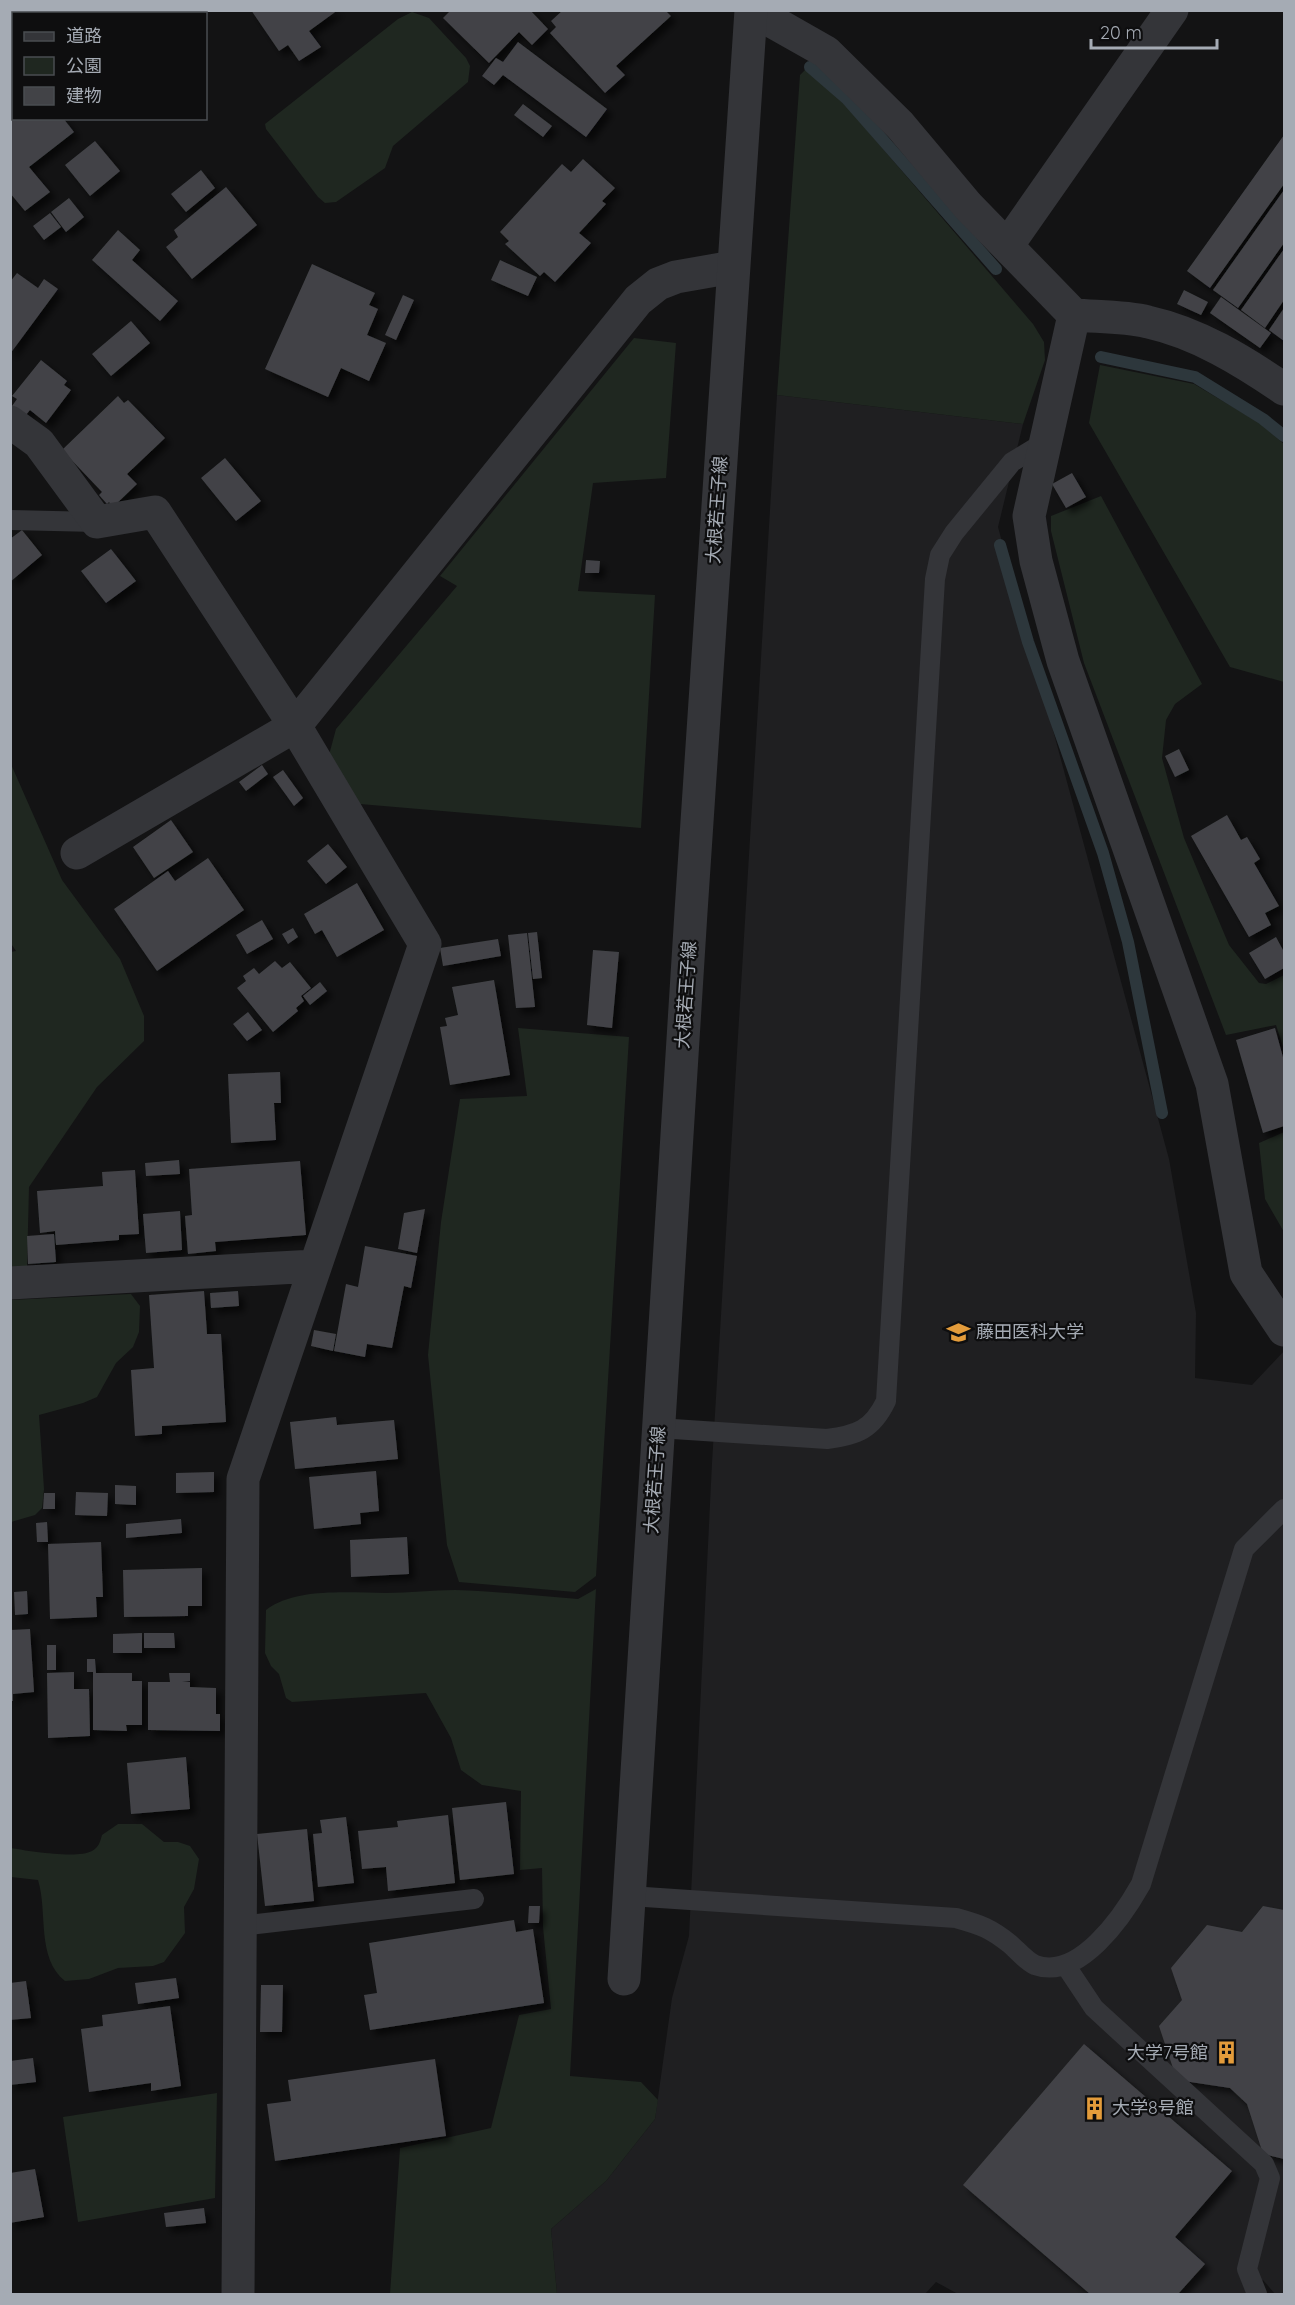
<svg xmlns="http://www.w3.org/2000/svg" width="1295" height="2305" viewBox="0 0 1295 2305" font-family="Quicksand,'Noto Sans JP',sans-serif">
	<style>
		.built { fill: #1f1f21 }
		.green { fill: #1f2720 }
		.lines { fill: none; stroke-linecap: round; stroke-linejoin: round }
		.stream { stroke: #2d373c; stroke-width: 12 }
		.building { fill: #424347; filter: url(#shadow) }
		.service { stroke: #343539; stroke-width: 20 }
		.minor { stroke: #343539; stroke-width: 33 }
		.tertiary { stroke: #343539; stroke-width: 33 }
		.labels { text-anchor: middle; stroke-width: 4.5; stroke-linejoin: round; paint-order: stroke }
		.street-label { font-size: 18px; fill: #a5abb4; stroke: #0e0e0f }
		.poi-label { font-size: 18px; fill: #a5abb4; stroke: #0e0e0f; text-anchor: start }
	</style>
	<defs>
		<filter id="shadow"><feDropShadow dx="5.5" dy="5.5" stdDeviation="3" flood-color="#0009"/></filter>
	</defs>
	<rect width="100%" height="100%" fill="#131314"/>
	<!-- built -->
	<path class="built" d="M 777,395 L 1023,424 L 998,527 L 1169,1159 L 1196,1313 L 1195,1378 L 1252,1385 L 1284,1351 L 1284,2294 L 1275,2294 L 1263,2280 L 1246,2294 L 958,2294 L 936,2282 L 925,2294 L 557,2294 L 551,2229 L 606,2181 L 655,2119 L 672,1998 L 689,1936 L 712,1463 Z"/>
	<!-- green -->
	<path class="green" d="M 412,12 L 429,18 L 466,58 L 470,66 L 468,82 L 393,146 L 385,168 L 336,202 L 325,203 L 318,197 L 266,129 L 265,124 L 398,19 Z
		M 805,70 L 819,80 L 842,101 L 1033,324 L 1044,342 L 1045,360 L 1023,424 L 777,395 L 800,75 Z
		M 634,338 L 676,343 L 666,478 L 593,483 L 578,591 L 655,595 L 641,828 L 360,804 L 329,755 L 336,729 L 457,586 L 440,576 Z
		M 1100,365 L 1194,384 L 1260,423 L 1284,444 L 1284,682 L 1230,667 L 1089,423 Z
		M 1101,496 L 1202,684 L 1175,704 L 1166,720 L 1162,758 L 1184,838 L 1229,945 L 1259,983 L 1266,984 L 1284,975 L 1284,1050 L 1276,1025 L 1226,1035 L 1084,663 L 1051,531 L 1051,516 Z
		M 10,762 L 62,880 L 120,959 L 144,1016 L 144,1041 L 97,1087 L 29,1187 L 27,1267 L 11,1268 L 10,952 L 16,951 L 10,942 Z
		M 518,1028 L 629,1037 L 596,1576 L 575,1592 L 459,1582 L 447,1545 L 428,1355 L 441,1222 L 460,1099 L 527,1096 Z
		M 1284,1132 L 1284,1232 L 1265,1199 L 1259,1143 Z
		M 131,1294 L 140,1306 L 139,1332 L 133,1347 L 116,1363 L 97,1397 L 83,1403 L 39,1415 L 44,1489 L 42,1508 L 35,1515 L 11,1522 L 11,1300 Z
		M 596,1589 L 570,2076 L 641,2082 L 658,2100 L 655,2119 L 606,2181 L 551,2229 L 557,2294 L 390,2294 L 400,2148 L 491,2128 L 519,2015 L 551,2009 L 543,1927 L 542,1868 L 520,1870 L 521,1791 L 482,1785 L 461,1770 L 451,1738 L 426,1693 L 292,1702 L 286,1698 L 279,1674 L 271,1666 L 265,1653 L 266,1610 C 296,1587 350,1593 386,1593 C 409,1593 432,1590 455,1590 C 496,1591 537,1596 578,1599 Z
		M 118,1824 L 142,1824 L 164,1842 L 178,1842 L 190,1846 L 199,1859 L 194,1889 L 184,1907 L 185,1933 L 164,1962 L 153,1966 L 118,1968 L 89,1979 L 65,1981 C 36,1958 48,1912 38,1880 L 11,1877 L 11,1848 C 27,1851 78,1859 92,1851 C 99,1847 100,1842 102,1835 Z
		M 217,2093 L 215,2198 L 78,2222 L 63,2117 Z"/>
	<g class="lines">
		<!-- stream -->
		<path class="stream" d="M 810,67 L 847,99 L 996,269
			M 1101,357 L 1195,377 L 1263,419 L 1284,436
			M 1000,545 L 1028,642 L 1103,853 L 1128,942 L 1162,1113"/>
	</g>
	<!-- building -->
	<path class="building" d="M 78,10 L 114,10 L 118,14 L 75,14 Z
		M 251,10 L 338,10 L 309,31 L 321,47 L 299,61 L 288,45 L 279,51 Z
		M 451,10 L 530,10 L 548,29 L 532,45 L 519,32 L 489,63 L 443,18 Z
		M 563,10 L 665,10 L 671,16 L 616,66 L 625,75 L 605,93 L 550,33 L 556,27 L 551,21 Z
		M 518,42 L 607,109 L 586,137 L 503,75 L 494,85 L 482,76 L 496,58 L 503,62 Z
		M 523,104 L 552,126 L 543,137 L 514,115 Z
		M 14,105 L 14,118 L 63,118 L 74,132 L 29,167 L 50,192 L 25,211 L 10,193 L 10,107 Z
		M 1284,135 L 1284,184 L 1210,288 L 1187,271 Z
		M 95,141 L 120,171 L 90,196 L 65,165 Z
		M 583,159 L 615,188 L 602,201 L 606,204 L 579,233 L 591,243 L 555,282 L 544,272 L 540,276 L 505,244 L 509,241 L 500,232 L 562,164 L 571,172 Z
		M 201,170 L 215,188 L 186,212 L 171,194 Z
		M 226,187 L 257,225 L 192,279 L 166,247 L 178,237 L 174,230 Z
		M 1284,190 L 1284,243 L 1238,308 L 1213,290 Z
		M 69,198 L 84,217 L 66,232 L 51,212 Z
		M 50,213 L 61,227 L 44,240 L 33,226 Z
		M 118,230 L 140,250 L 132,260 L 178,301 L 160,321 L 92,260 Z
		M 1284,249 L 1284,300 L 1265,328 L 1241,310 Z
		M 500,260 L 537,277 L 528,296 L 491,280 Z
		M 312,264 L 375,293 L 369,305 L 378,309 L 367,335 L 386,343 L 369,381 L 341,368 L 328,397 L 265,369 Z
		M 17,273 L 38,288 L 44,279 L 58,289 L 10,354 L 10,282 Z
		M 1184,290 L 1208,302 L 1201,315 L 1177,304 Z
		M 403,295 L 414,300 L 396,340 L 385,335 Z
		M 1221,297 L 1271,333 L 1260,348 L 1210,313 Z
		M 1284,308 L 1284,341 L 1269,330 Z
		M 131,321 L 150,343 L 111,376 L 92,354 Z
		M 41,360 L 67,381 L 64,385 L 71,390 L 46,423 L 30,410 L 25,416 L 12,406 L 17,399 L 12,396 Z
		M 118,396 L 124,403 L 128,400 L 165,438 L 127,474 L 137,484 L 113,507 L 109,502 L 107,504 L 99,495 L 102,492 L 62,450 Z
		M 225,458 L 261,501 L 236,521 L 201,478 Z
		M 1072,473 L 1086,497 L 1066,508 L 1052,484 Z
		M 22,530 L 42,555 L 10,582 L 10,539 Z
		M 111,549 L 136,581 L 106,603 L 81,571 Z
		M 586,560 L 600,561 L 599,573 L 585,573 Z
		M 1179,749 L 1189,770 L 1175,777 L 1165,756 Z
		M 262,765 L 268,774 L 246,791 L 239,782 Z
		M 283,770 L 303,798 L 294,806 L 273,777 Z
		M 1227,815 L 1241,840 L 1247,837 L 1260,859 L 1254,863 L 1279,906 L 1265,913 L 1271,925 L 1249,937 L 1191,836 Z
		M 171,820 L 193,852 L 154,878 L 133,847 Z
		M 328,844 L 347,867 L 326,884 L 307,861 Z
		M 208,858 L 244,910 L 157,971 L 114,909 L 168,871 L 175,881 Z
		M 357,883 L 384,930 L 337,957 L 322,930 L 315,934 L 304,914 Z
		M 262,920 L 273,939 L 247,954 L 236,935 Z
		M 293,928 L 298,937 L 288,944 L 282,934 Z
		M 537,932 L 542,978 L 533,979 L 528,933 Z
		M 527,933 L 535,1007 L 516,1008 L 508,935 Z
		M 1276,937 L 1284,952 L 1284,968 L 1265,979 L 1249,953 Z
		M 498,939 L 501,956 L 443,966 L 440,948 Z
		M 593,950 L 619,952 L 612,1028 L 587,1025 Z
		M 275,961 L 282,968 L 290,962 L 311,988 L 301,996 L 304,1001 L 296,1008 L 298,1011 L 273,1032 L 237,988 L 246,981 L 243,976 L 254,968 L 259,974 Z
		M 494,980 L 510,1075 L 450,1085 L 440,1027 L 447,1026 L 445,1018 L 458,1015 L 452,987 Z
		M 320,982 L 327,991 L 310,1005 L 303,996 Z
		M 248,1012 L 262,1030 L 247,1041 L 233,1024 Z
		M 1275,1028 L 1284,1061 L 1284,1126 L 1263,1133 L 1236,1040 Z
		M 280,1072 L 281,1103 L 274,1103 L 276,1140 L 231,1143 L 228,1074 Z
		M 179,1160 L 180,1174 L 146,1176 L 145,1163 Z
		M 300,1161 L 306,1235 L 215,1242 L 216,1251 L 188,1254 L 185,1216 L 192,1215 L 189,1169 Z
		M 135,1170 L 139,1234 L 119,1235 L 119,1240 L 56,1245 L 55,1231 L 40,1233 L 37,1191 L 103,1186 L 102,1172 Z
		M 425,1209 L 417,1253 L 398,1249 L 404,1213 Z
		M 180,1211 L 182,1250 L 146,1253 L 143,1214 Z
		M 54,1234 L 56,1262 L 28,1264 L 27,1236 Z
		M 365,1246 L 417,1256 L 411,1288 L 404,1286 L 392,1348 L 367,1344 L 365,1357 L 334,1351 L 346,1284 L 358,1287 Z
		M 204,1291 L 207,1334 L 221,1334 L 226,1422 L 162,1426 L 162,1434 L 135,1436 L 131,1370 L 154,1368 L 149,1295 Z
		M 238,1291 L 239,1306 L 211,1308 L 210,1293 Z
		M 314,1330 L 336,1334 L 333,1351 L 311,1346 Z
		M 336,1417 L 337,1425 L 394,1420 L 398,1459 L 295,1469 L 290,1422 Z
		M 376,1471 L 379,1511 L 360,1513 L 361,1524 L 314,1529 L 309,1477 Z
		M 214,1472 L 214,1492 L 176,1493 L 176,1473 Z
		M 115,1485 L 136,1486 L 136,1505 L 115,1504 Z
		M 76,1492 L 108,1493 L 107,1516 L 75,1515 Z
		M 44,1493 L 55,1493 L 55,1509 L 43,1509 Z
		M 181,1519 L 182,1533 L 126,1538 L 126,1524 Z
		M 47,1522 L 48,1542 L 37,1542 L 36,1523 Z
		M 407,1537 L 409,1574 L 351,1577 L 350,1540 Z
		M 101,1542 L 103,1597 L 96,1597 L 97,1617 L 50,1619 L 48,1544 Z
		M 202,1568 L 202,1606 L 188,1606 L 188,1616 L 124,1617 L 123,1570 Z
		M 27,1591 L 28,1614 L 15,1615 L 14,1592 Z
		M 30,1629 L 34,1692 L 13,1694 L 13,1701 L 10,1701 L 10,1630 Z
		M 142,1633 L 142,1653 L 113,1653 L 113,1634 Z
		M 144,1633 L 174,1633 L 175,1648 L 144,1648 Z
		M 47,1645 L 56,1645 L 56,1670 L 47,1670 Z
		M 87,1659 L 95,1659 L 96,1673 L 132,1673 L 132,1681 L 142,1681 L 142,1725 L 126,1725 L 127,1731 L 93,1730 L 93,1672 L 87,1672 Z
		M 74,1672 L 74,1689 L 89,1689 L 90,1736 L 48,1738 L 47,1673 Z
		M 169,1673 L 190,1673 L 190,1681 L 182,1682 L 190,1682 L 190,1687 L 216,1688 L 216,1714 L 220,1714 L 220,1731 L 148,1730 L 148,1682 L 170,1682 Z
		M 186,1757 L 190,1809 L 131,1814 L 127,1763 Z
		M 506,1802 L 514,1874 L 460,1880 L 452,1808 Z
		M 448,1815 L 455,1883 L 388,1891 L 386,1867 L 362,1869 L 358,1831 L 398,1827 L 397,1821 Z
		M 346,1817 L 354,1883 L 318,1887 L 313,1834 L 322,1833 L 320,1820 Z
		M 307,1829 L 314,1901 L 265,1906 L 257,1834 Z
		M 529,1906 L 540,1906 L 539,1923 L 528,1923 Z
		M 1263,1906 L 1284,1910 L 1284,2159 L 1263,2154 L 1247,2104 L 1230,2088 L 1177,2080 L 1159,2026 L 1182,2000 L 1171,1968 L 1207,1925 L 1242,1932 Z
		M 514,1920 L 516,1932 L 533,1929 L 544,2003 L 370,2030 L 364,1995 L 377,1993 L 369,1943 Z
		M 176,1978 L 179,1998 L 138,2004 L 135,1983 Z
		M 26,1981 L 31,2018 L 10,2020 L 10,1983 Z
		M 261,1985 L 283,1985 L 282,2032 L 260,2032 Z
		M 170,2006 L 181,2086 L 151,2091 L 151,2083 L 89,2092 L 81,2029 L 103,2026 L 102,2015 Z
		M 1084,2044 L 1232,2171 L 1175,2237 L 1205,2264 L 1178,2294 L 1090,2294 L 963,2185 Z
		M 33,2058 L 36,2082 L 10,2085 L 10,2061 Z
		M 435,2059 L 446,2136 L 275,2161 L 267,2104 L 291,2101 L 288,2080 Z
		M 35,2169 L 44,2217 L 10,2223 L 10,2173 Z
		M 204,2208 L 206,2223 L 166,2227 L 164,2213 Z"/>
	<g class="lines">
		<!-- service -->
		<path class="service" d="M 10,520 L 97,522
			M 658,1428 L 827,1439 C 857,1435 872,1430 886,1401 L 935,579 L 940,555 L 954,533 L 1012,462 L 1045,442
			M 630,1896 L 956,1918 C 981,1925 990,1928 1010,1944 C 1017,1950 1026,1961 1035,1965 C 1079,1981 1123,1916 1141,1884 L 1244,1549 L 1284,1509
			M 240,1926 L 474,1899
			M 1066,1966 L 1094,2008 L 1264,2164 L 1270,2178 L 1247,2269 L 1257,2294"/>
		<!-- minor -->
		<path class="minor" d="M 752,10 L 826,52 L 900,125 L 968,206 L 1074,315 C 1098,317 1124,316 1148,322 C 1198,333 1243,361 1284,389
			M 1007,246 L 1172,10
			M 1074,315 L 1029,516 L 1036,561 L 1063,661 L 1212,1084 L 1246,1273 L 1284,1330
			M 10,422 L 39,443 L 97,522 L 155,512 L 295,726 L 425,944 L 243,1479 L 238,2294
			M 77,853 L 295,726 L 638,300 L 658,284 L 676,277 L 733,267
			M 10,1283 L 315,1266"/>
		<!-- tertiary -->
		<path class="tertiary" d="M 624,1979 L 691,912 L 751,10"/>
	</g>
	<!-- icons -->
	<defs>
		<symbol id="university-bare" viewBox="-9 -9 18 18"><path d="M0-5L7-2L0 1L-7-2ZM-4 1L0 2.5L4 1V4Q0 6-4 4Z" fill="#e49c3b" stroke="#0e0e0f" stroke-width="2.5" paint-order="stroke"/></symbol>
		<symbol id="building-bare" viewBox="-9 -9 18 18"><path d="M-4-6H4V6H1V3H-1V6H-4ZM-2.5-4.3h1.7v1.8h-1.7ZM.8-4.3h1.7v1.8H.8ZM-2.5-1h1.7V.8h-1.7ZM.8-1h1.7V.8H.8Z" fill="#e49c3b" stroke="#0e0e0f" stroke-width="2.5" paint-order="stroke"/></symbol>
	</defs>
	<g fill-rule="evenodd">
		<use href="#university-bare" x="942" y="1316" width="33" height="33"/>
		<use href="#building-bare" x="1210" y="2036" width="33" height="33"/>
		<use href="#building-bare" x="1078" y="2092" width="33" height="33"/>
	</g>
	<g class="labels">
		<!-- street labels -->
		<g class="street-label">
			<text transform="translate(717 510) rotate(-86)" y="6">大根若王子線</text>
			<text transform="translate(686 995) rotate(-86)" y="6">大根若王子線</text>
			<text transform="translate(655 1480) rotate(-86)" y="6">大根若王子線</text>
		</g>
		<!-- poi labels -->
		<g class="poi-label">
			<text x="976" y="1338">藤田医科大学</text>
			<text x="1208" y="2059" text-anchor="end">大学7号館</text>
			<text x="1112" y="2114">大学8号館</text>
		</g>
	</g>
	<!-- border -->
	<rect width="1295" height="2305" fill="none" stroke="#a5abb4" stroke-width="24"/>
	<!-- legend -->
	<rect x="12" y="12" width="195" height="108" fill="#0e0e0f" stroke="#4a4d51" stroke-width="1.5"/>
	<rect x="24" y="32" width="30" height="9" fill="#343539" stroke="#4a4d51" stroke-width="1.5"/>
	<text x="66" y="42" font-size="18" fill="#a5abb4">道路</text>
	<rect x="24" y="57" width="30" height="18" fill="#1f2720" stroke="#4a4d51" stroke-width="1.5"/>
	<text x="66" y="72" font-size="18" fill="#a5abb4">公園</text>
	<rect x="24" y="87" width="30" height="18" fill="#424347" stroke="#4a4d51" stroke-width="1.5"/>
	<text x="66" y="102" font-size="18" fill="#a5abb4">建物</text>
	<!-- scale -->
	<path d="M1091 39v9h126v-9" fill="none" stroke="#a5abb4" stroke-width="3"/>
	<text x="1100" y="39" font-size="18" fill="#a5abb4" stroke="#0e0e0f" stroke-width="4.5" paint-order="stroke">20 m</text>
</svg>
